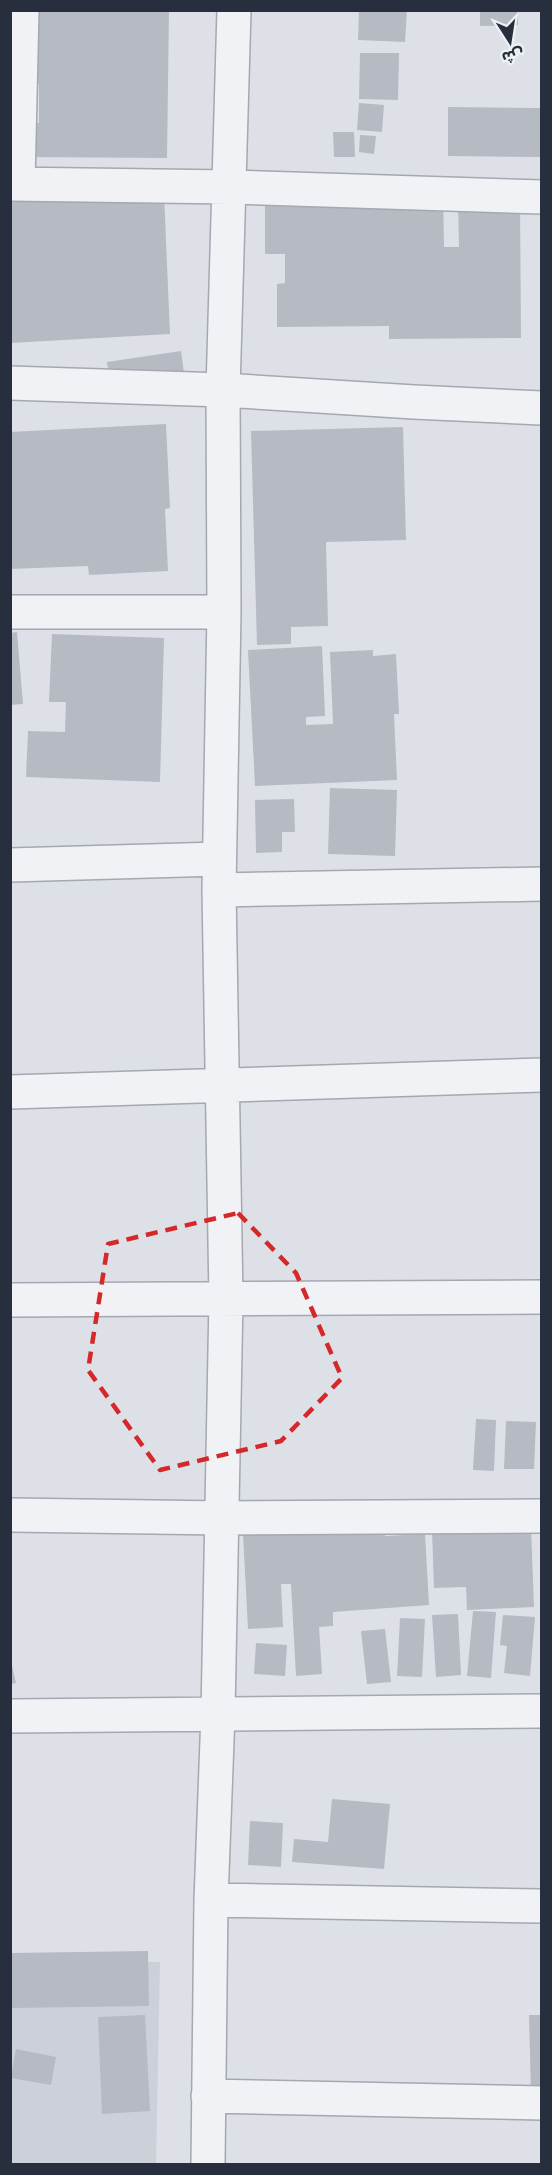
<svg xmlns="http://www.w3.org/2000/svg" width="552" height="2175" viewBox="0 0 552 2175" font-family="Barlow,'Noto Sans Arabic',sans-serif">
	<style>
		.built { fill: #ccd0d9 }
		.building { fill: #b5bac3 }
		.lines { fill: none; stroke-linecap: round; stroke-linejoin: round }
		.minor-casing { stroke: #a3a8b1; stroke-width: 36 }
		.minor { stroke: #f0f2f5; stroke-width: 33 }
		.marked { fill: none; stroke: #d62828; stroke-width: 4.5; stroke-dasharray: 12 8; stroke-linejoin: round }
	</style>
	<rect width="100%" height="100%" fill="#dde1e7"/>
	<!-- built -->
	<path class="built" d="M 11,1959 L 160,1962 L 156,2164 L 11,2164 Z"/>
	<!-- building -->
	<path class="building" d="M 28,10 L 169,10 L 167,158 L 22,157 L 23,123 L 39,123 L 39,84 L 27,84 Z
		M 359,10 L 407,10 L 405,42 L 358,40 Z
		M 480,10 L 518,10 L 518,25 L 480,26 Z
		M 360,53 L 399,53 L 398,100 L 359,99 Z
		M 359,103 L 384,105 L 382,132 L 357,130 Z
		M 448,107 L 542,108 L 542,157 L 448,156 Z
		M 333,132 L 354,132 L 355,157 L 334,157 Z
		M 360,135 L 376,136 L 374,154 L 359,152 Z
		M 443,191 L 444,247 L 459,247 L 458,202 L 520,202 L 521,338 L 389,339 L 389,326 L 277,327 L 277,284 L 285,283 L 285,254 L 265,254 L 265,192 Z
		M 164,194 L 170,334 L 10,343 L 10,202 Z
		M 181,351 L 186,388 L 113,399 L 107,362 Z
		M 166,424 L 170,508 L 165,509 L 168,571 L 89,575 L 88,566 L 10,569 L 10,432 Z
		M 403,427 L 406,540 L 326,542 L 328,626 L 291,627 L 291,644 L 257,645 L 251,431 Z
		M 17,632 L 23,704 L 10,705 L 10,633 Z
		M 52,634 L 164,638 L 160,782 L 26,777 L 28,731 L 65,732 L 66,702 L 49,702 Z
		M 322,646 L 325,716 L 306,717 L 306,725 L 333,724 L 330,652 L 373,650 L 373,656 L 396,654 L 399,714 L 394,714 L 397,780 L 255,786 L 248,650 Z
		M 330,788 L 397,790 L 395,856 L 328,854 Z
		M 294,799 L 295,832 L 282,832 L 282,852 L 256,853 L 255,800 Z
		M 476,1419 L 496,1420 L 494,1471 L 473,1470 Z
		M 506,1421 L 536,1422 L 534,1469 L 504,1469 Z
		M 384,1527 L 385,1536 L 425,1534 L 429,1605 L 333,1612 L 333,1626 L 319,1627 L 322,1674 L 296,1676 L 291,1584 L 281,1584 L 283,1627 L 248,1629 L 243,1534 Z
		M 531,1527 L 534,1607 L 467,1610 L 466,1587 L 434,1588 L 432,1531 Z
		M 473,1611 L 496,1612 L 491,1678 L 467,1676 Z
		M 458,1614 L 461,1675 L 436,1677 L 432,1615 Z
		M 503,1615 L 535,1617 L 530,1676 L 504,1673 L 507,1646 L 500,1645 Z
		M 400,1618 L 425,1619 L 422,1677 L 397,1676 Z
		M 385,1629 L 391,1682 L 367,1684 L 361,1631 Z
		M 256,1643 L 287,1645 L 285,1676 L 254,1674 Z
		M 10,1657 L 16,1683 L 10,1684 Z
		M 332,1799 L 390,1804 L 384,1869 L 292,1862 L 294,1839 L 328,1842 Z
		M 250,1821 L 283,1823 L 281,1867 L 248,1865 Z
		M 148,1951 L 149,2006 L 10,2008 L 10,1953 Z
		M 145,2015 L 150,2111 L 102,2114 L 98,2017 Z
		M 529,2015 L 542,2015 L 542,2093 L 531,2093 Z
		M 16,2049 L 56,2057 L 51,2085 L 11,2078 Z"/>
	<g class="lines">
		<defs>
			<path id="minor" d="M 10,184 L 230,187 L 542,197
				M 18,184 L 22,10
				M 10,383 L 223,390 L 414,402 L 542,408
				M 10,612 L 224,612
				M 10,865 L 219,859
				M 219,890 L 542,884
				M 10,1092 L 542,1075
				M 10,1300 L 542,1297
				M 10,1515 L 223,1518 L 542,1516
				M 10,1716 L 542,1711
				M 211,1900 L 542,1906
				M 208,2096 L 542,2103
				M 208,2164 L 211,1900 L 218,1714 L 226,1299 L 219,890 L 224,612 L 223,390 L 234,10"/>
		</defs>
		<!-- minor casing -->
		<use href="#minor" class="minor-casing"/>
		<!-- minor -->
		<use href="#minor" class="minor"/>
	</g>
	<!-- marked area -->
	<path class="marked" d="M 238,1213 L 296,1273 L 342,1378 L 281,1441 L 160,1470 L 88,1370 L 108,1244 Z"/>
	<!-- border -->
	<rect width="552" height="2175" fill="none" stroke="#272e3d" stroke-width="24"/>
	<!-- north arrow -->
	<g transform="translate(510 42) rotate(168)" stroke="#edf0f5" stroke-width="4.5" paint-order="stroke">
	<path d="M0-4.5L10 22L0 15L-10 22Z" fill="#272e3d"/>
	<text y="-9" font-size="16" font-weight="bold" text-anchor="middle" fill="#272e3d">ش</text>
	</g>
</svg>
